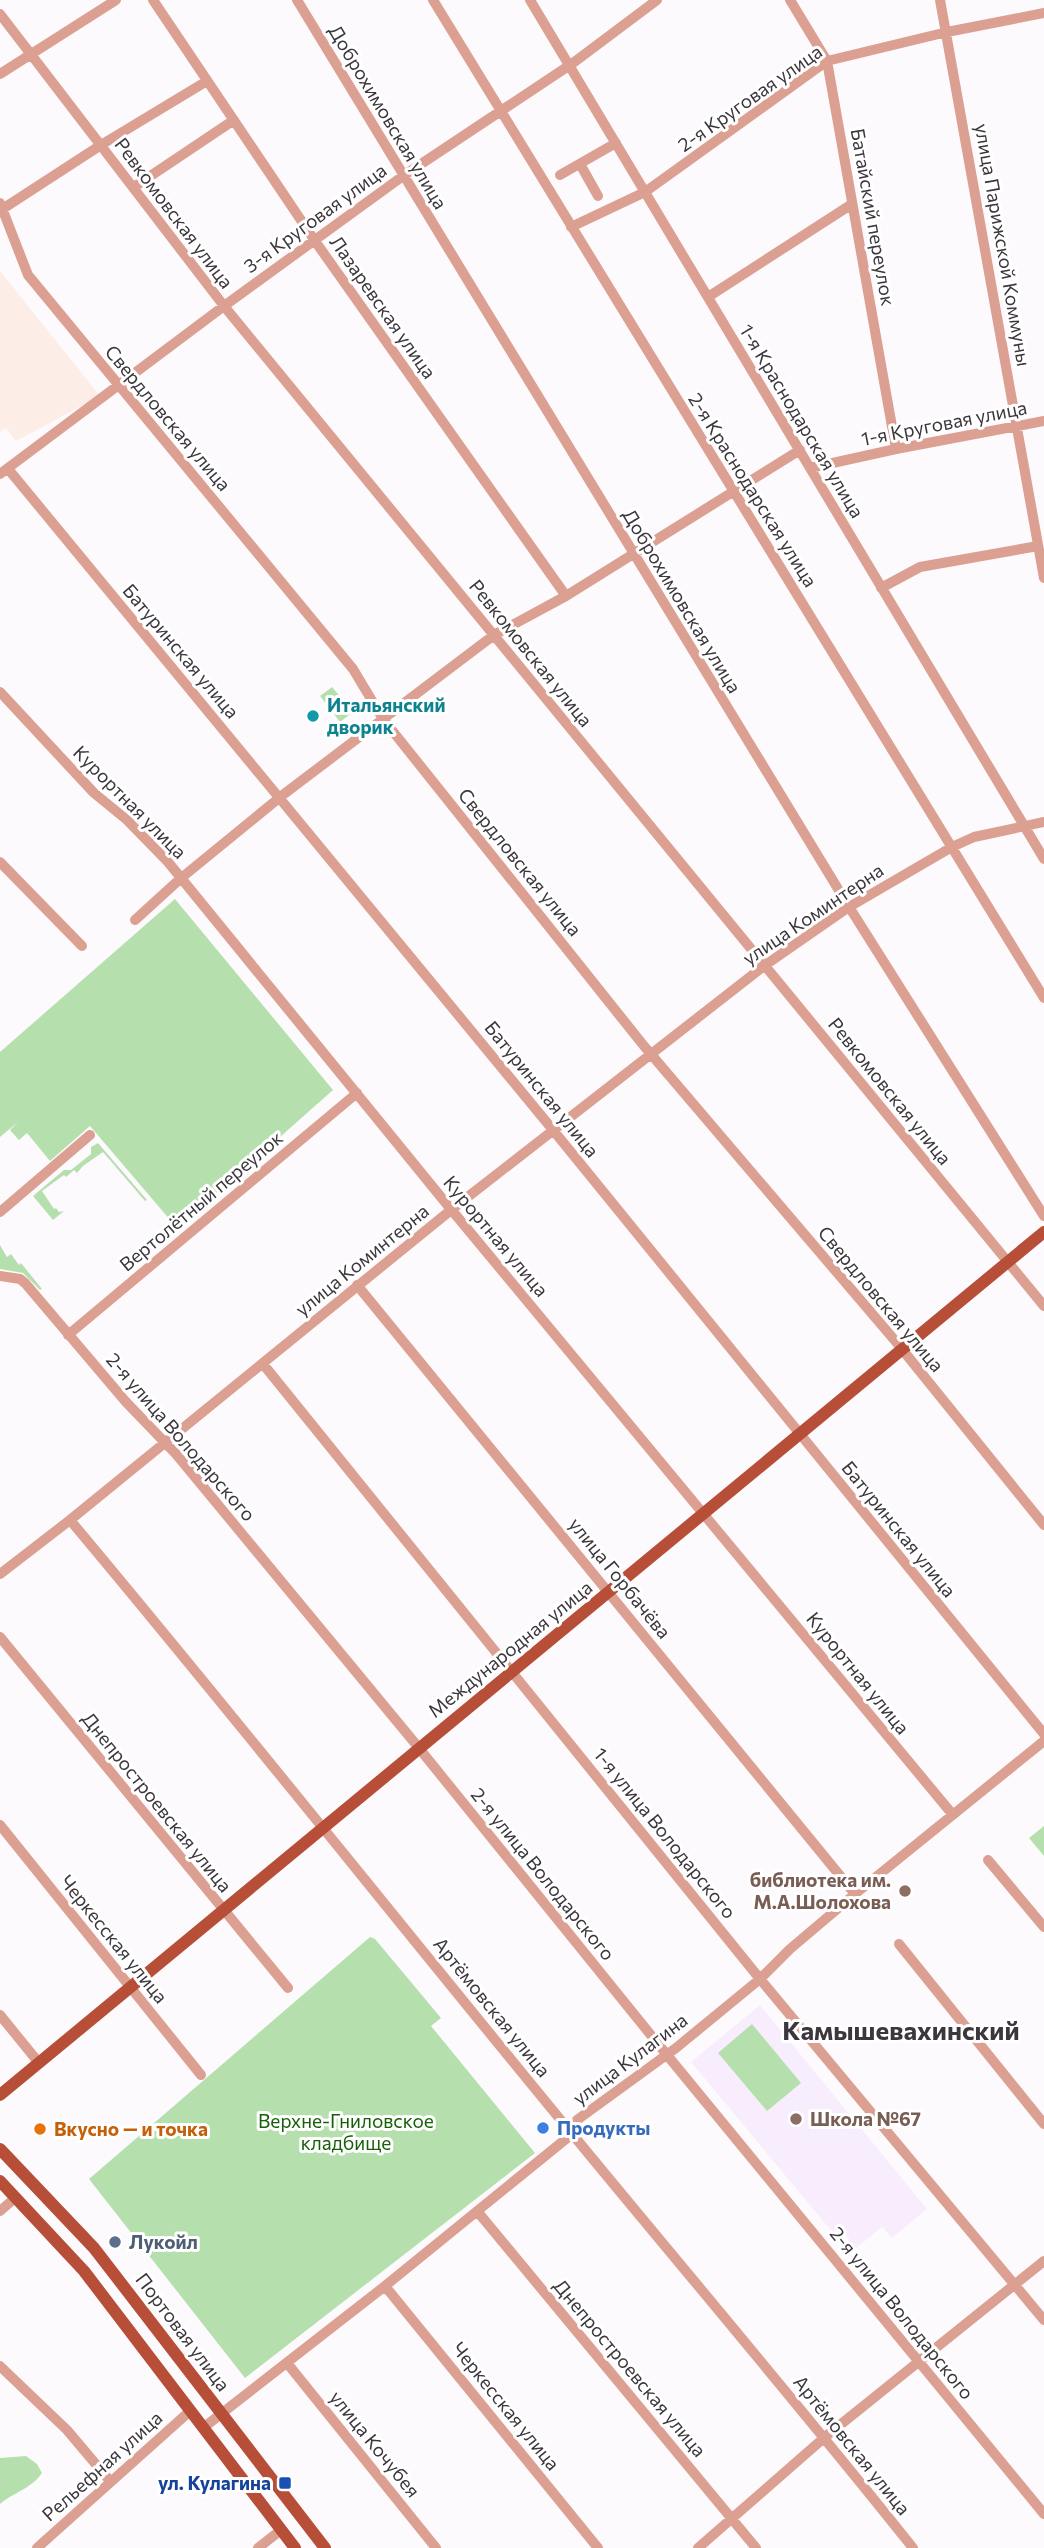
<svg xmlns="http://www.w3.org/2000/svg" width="1044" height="2548" viewBox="0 0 1044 2548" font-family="Commissioner,sans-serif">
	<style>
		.industrial { fill: #fceee7 }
		.education { fill: #f8edfc }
		.green { fill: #b5e0ad }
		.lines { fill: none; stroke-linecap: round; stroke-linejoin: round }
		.minor { stroke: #dca092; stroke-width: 10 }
		.major { stroke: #b74e38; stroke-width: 12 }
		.culture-dot { fill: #0f9aa8; stroke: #fff; stroke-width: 2.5 }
		.education-dot { fill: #8d6e63; stroke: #fff; stroke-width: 2.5 }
		.shop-dot { fill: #3f7fe0; stroke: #fff; stroke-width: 2.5 }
		.food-dot { fill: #e8710a; stroke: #fff; stroke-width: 2.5 }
		.service-dot { fill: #5c6f8a; stroke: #fff; stroke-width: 2.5 }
		.transit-dot { fill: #1a4fb4; stroke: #fff; stroke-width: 2.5 }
		.labels { text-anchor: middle; stroke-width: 6; stroke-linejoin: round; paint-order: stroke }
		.street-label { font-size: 19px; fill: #3b373d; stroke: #fff }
		.culture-label { font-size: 19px; font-weight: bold; fill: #0d838f; stroke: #fff; text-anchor: start }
		.education-label { font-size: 19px; font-weight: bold; fill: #785e54; stroke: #fff; text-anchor: end }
		.park-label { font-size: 19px; fill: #155f06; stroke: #fff }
		.shop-label { font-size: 19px; font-weight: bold; fill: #366cbe; stroke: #fff; text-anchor: start }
		.food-label { font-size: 19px; font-weight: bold; fill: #c56008; stroke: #fff; text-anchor: start }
		.service-label { font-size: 19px; font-weight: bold; fill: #4e5e75; stroke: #fff; text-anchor: start }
		.transit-label { font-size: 19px; font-weight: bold; fill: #164399; stroke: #fff; text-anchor: end }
		.district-label { font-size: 26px; font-weight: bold; fill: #3b373d; stroke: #fff }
	</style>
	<rect width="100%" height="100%" fill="#fdfafd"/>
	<!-- industrial -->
	<path class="industrial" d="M 0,271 L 100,396 L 16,441 L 6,428 L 0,432 Z"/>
	<!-- education -->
	<path class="education" d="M 760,2005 L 927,2209 L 892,2238 L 882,2227 L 856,2248 L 841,2229 L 834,2234 L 691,2062 Z"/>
	<!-- green -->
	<path class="green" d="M 332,687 L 353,712 L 340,722 L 320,696 Z
		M 175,899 L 333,1090 L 177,1228 L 90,1126 L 50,1161 L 27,1133 L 19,1140 L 10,1130 L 18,1122 L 0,1137 L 0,1052 Z
		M 98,1143 L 147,1200 L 145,1201 L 103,1152 L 83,1166 L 77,1173 L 74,1170 L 66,1177 L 64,1175 L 42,1191 L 54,1209 L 56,1208 L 59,1212 L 64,1211 L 53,1220 L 33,1196 L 64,1170 L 71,1170 L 91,1154 L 91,1147 Z
		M 0,1245 L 7,1257 L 11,1254 L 19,1265 L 21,1263 L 42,1289 L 40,1290 L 23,1273 L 0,1269 Z
		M 1044,1826 L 1044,1856 L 1029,1838 Z
		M 370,1937 L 375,1939 L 441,2018 L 431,2026 L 535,2153 L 245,2378 L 89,2179 Z
		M 752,2024 L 801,2083 L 767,2111 L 718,2053 Z
		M 26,2456 L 37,2464 L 42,2473 C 31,2489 14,2492 0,2504 L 0,2458 Z"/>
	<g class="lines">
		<!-- minor -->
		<path class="minor" d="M 153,0 L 315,241 L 566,596
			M 297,0 L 846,902 L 1044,1216
			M 433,0 L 1044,998
			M 530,0 L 1044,859
			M 790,0 L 827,61 L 896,449
			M 940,0 L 1044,578
			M 0,14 L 224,306 L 1044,1306
			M 0,74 L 116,0
			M 580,164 L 598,196
			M 560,175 L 616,143
			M 134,187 L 234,120
			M 0,203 L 28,275 L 353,669 L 383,719 L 644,1046 L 897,1343 L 1044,1525
			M 4,208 L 101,145 L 207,81
			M 571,227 L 645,192 L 827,61 L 947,32 L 1044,13
			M 708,297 L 852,204
			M 810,468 L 896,449 L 1044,421
			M 9,470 L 553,1130 L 1044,1734
			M 0,474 L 224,306 L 403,176 L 573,63 L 657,0
			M 881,588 L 920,567 L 1038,546
			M 0,692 L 94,793 L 127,820 L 168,862 L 445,1202 L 953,1815
			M 0,862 L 82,946
			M 135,920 L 180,879 L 284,794 L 494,635 L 566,596 L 800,450
			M 0,1212 L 90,1135
			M 0,1276 L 20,1279 L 25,1283 L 126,1402 L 176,1454 L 414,1742 L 667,2055 L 1044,2514
			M 357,1285 L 855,1894
			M 68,1335 L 357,1093
			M 263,1364 L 760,1979 L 1044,2320
			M 70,1520 C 242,1725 408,1935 578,2141 C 690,2277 804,2411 913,2548
			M 0,1574 L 70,1520 L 451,1210 L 764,966 L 849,907 L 952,847 L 974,837 L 1044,822
			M 0,1637 L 288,1988
			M 0,1825 L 201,2075
			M 988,1860 L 1044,1927
			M 899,1944 L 1044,2124
			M 0,2015 L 39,2063
			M 0,2211 L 15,2198
			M 477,2211 L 756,2548
			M 385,2286 L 598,2548
			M 287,2363 L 436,2548
			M 0,2366 L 67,2430 L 110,2481
			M 203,2428 L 385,2286 L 572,2134 L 577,2120 L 676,2048 L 760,1979 L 790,1949 L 855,1894 L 1044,1741
			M 37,2548 L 190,2411
			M 258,2548 L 281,2530
			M 698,2548 L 825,2437 L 1044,2261"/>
		<!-- major -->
		<path class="major" d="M 0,2095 L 1044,1232
			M 0,2149 L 94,2248 L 325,2548
			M 0,2181 L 84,2271 L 295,2548"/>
	</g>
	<!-- markers -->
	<circle class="culture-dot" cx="313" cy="716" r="7"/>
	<g class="education-dot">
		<circle cx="905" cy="1891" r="7"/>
		<circle cx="796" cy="2119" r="7"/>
	</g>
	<circle class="shop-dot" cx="543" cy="2128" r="7"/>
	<circle class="food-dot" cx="40" cy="2129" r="7"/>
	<circle class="service-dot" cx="115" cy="2242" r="7"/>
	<rect class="transit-dot" x="278" y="2476" width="14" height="14" rx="3.5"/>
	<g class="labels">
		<!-- street labels -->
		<g class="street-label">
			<text transform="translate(750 98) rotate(-35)" y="7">2-я Круговая улица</text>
			<text transform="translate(388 117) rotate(59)" y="7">Доброхимовская улица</text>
			<text transform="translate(174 213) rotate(53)" y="7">Ревкомовская улица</text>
			<text transform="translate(873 217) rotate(80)" y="7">Батайский переулок</text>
			<text transform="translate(315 218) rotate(-36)" y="7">3-я Круговая улица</text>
			<text transform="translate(1003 245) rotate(80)" y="7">улица Парижской Коммуны</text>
			<text transform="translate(383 307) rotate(55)" y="7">Лазаревская улица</text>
			<text transform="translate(168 418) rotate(50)" y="7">Свердловская улица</text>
			<text transform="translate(802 421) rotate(59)" y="7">1-я Краснодарская улица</text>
			<text transform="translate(944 423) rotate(-11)" y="7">1-я Круговая улица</text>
			<text transform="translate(753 490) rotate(58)" y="7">2-я Краснодарская улица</text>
			<text transform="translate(682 601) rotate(59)" y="7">Доброхимовская улица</text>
			<text transform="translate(181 651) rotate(50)" y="7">Батуринская улица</text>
			<text transform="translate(531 653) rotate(51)" y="7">Ревкомовская улица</text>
			<text transform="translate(130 802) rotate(45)" y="7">Курортная улица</text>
			<text transform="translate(520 862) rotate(51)" y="7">Свердловская улица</text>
			<text transform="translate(813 914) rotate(-34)" y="7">улица Коминтерна</text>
			<text transform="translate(542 1089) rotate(51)" y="7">Батуринская улица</text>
			<text transform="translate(890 1091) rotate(51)" y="7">Ревкомовская улица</text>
			<text transform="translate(201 1201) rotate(-40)" y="7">Вертолётный переулок</text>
			<text transform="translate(496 1236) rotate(50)" y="7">Курортная улица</text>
			<text transform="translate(362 1260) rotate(-39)" y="7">улица Коминтерна</text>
			<text transform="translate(881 1299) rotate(50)" y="7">Свердловская улица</text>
			<text transform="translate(181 1437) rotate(49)" y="7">2-я улица Володарского</text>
			<text transform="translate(899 1529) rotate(51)" y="7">Батуринская улица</text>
			<text transform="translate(620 1578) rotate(51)" y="7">улица Горбачёва</text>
			<text transform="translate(510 1649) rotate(-39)" y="7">Международная улица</text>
			<text transform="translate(858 1673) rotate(51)" y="7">Курортная улица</text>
			<text transform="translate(157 1802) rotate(51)" y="7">Днепростроевская улица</text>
			<text transform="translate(665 1833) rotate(51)" y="7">1-я улица Володарского</text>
			<text transform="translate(543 1874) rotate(51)" y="7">2-я улица Володарского</text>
			<text transform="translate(114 1939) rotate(51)" y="7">Черкесская улица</text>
			<text transform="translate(492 2007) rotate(51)" y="7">Артёмовская улица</text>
			<text transform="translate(630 2059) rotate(-37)" y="7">улица Кулагина</text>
			<text transform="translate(902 2313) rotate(51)" y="7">2-я улица Володарского</text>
			<text transform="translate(183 2332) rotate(53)" y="7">Портовая улица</text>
			<text transform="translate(630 2368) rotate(50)" y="7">Днепростроевская улица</text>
			<text transform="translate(506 2406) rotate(51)" y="7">Черкесская улица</text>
			<text transform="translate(375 2444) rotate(51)" y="7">улица Кочубея</text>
			<text transform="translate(852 2445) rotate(51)" y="7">Артёмовская улица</text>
			<text transform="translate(102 2466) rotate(-42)" y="7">Рельефная улица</text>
		</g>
		<!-- culture labels -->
		<g class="culture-label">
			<text x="327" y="712">Итальянский<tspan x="327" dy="22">дворик</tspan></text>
		</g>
		<!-- education labels -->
		<g class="education-label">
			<text x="891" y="1887">библиотека им.<tspan x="891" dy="22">М.А.Шолохова</tspan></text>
			<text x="810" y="2126" text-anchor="start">Школа №67</text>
		</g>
		<!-- park labels -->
		<g class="park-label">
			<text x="346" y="2128">Верхне-Гниловское<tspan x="346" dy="22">кладбище</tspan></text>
		</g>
		<!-- shop labels -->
		<g class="shop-label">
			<text x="557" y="2135">Продукты</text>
		</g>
		<!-- food labels -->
		<g class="food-label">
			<text x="54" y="2136">Вкусно — и точка</text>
		</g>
		<!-- service labels -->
		<g class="service-label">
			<text x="129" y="2249">Лукойл</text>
		</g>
		<!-- transit labels -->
		<g class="transit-label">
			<text x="271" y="2490">ул. Кулагина</text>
		</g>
		<!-- district labels -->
		<g class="district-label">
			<text x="901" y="2040">Камышевахинский</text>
		</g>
	</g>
</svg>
